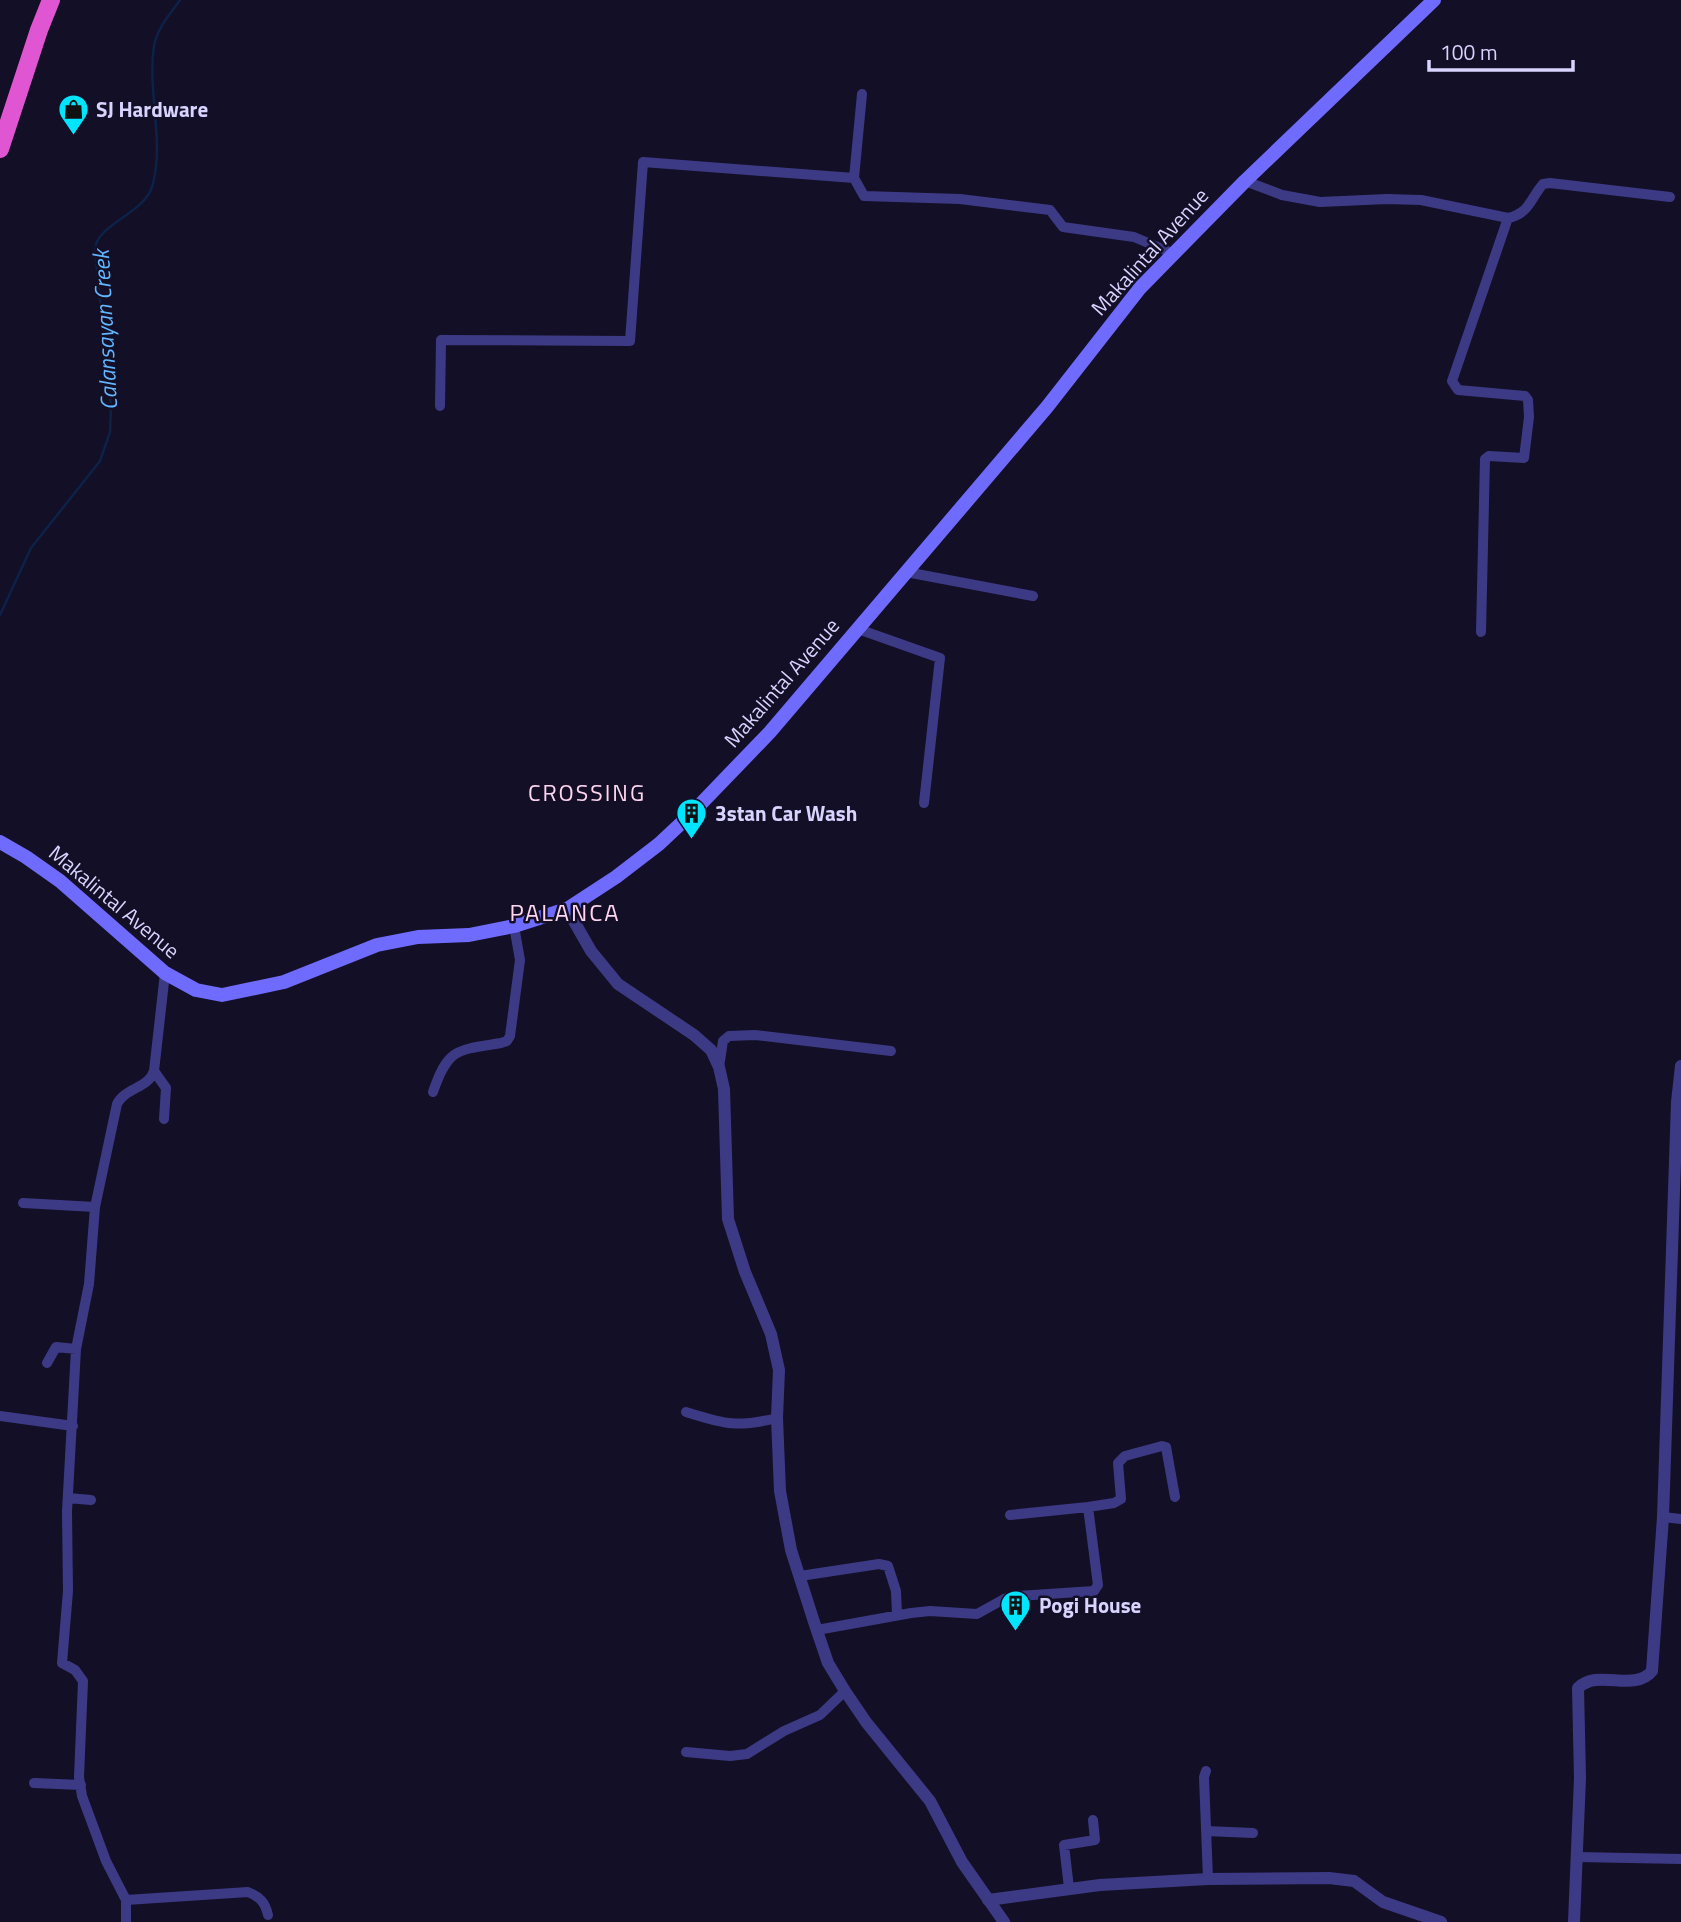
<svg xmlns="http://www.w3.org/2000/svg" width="1681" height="1922" viewBox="0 0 1681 1922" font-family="'Titillium Web',sans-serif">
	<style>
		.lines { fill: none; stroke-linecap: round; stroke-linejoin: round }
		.stream { stroke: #0c2248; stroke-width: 2.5 }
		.minor { stroke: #3d3a85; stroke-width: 10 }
		.tertiary { stroke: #3d3a85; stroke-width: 12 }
		.secondary { stroke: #6f6bff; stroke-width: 14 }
		.trunk { stroke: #e055d1; stroke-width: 18 }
		.labels { text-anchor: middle; stroke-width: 5; stroke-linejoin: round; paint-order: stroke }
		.poi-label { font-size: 21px; font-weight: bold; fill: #d9d4ff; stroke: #130f26; text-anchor: start }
		.street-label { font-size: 21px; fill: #d9d4ff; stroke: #130f26 }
		.water-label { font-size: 23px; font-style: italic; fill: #62b6ff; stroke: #130f26 }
		.neighbourhood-label { font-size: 23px; letter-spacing: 2px; fill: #ffd6f0; stroke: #130f26 }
		.quarter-label { font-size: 24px; letter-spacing: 2px; fill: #ffd6f0; stroke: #130f26 }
	</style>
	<rect width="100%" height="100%" fill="#130f26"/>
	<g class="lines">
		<!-- stream -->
		<path class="stream" d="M 0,615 L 31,548 L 100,461 L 110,432 L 111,406 L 96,261 C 96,256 95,249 96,244 C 103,223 144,212 152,187 C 165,143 147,91 154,46 C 157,28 170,14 180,0"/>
		<!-- minor -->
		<path class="minor" d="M 862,94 L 854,178 L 864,196 L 960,199 L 1050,210 L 1063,227 L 1134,237 L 1172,253
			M 1245,181 L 1282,195 L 1320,202 L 1387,199 L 1421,200 L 1508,218 L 1452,381 L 1458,390 L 1525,396 L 1528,400 L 1529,417 L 1524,458 L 1489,456 L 1485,459 L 1481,632
			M 1508,218 C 1530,213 1530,199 1543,184 L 1550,183 L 1670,197
			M 440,406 L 441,340 L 630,341 L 643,162 L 854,178
			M 906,572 L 1033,596
			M 858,629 L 940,658 L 924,803
			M 719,1067 L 723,1041 L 729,1036 L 755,1035 L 891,1051
			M 154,1071 L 166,1088 L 164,1119
			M 433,1092 C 448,1048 457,1050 501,1043 L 507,1041 L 510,1036 L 520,960 L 514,926
			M 23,1203 L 95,1207
			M 47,1363 L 56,1347 L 76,1349
			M 686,1412 C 725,1424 736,1428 777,1418
			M 0,1416 L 73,1426
			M 68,1498 L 91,1500
			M 1010,1515 L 1088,1507
			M 1663,1517 L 1681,1519
			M 800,1576 L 879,1564 L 888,1566 L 896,1591 L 897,1615
			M 817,1630 L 911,1613 L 930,1611 L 977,1614 L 1004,1599 L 1018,1596 L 1094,1591 L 1098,1585 L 1088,1507 L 1114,1503 L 1121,1499 L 1118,1463 L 1125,1456 L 1162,1446 L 1166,1447 L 1175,1497
			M 686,1752 L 730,1756 L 747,1754 L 784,1731 L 820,1715 L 845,1691
			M 1206,1771 L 1204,1777 L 1208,1879
			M 34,1783 L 81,1785
			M 1206,1831 L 1253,1833
			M 1577,1857 L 1681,1859
			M 1069,1888 L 1064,1845 L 1095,1840 L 1093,1820
			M 126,1900 L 248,1892 C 260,1897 265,1902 268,1915
			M 126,1922 L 126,1900 L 106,1861 L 82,1796 L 79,1777 L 83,1681 L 75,1670 L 62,1663 L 68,1591 L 67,1511 L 76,1349 L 89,1284 L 95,1207 L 117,1104 C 126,1087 148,1089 154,1071 L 165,973"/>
		<!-- tertiary -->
		<path class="tertiary" d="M 567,909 L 591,951 L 618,984 L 694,1035 L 711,1050 L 719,1067 L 724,1089 L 728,1219 L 745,1272 L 771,1334 L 779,1370 L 777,1418 L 780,1491 L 791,1550 L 814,1622 L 828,1663 L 845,1691 L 866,1722 L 930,1801 L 962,1862 L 1004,1922
			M 988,1900 L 1100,1885 L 1208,1879 L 1329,1878 L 1354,1881 L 1383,1902 L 1441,1922
			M 1574,1922 L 1580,1778 L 1578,1688 C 1598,1668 1634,1693 1652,1671 L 1663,1517 L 1677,1102 L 1681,1066"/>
		<!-- secondary -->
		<path class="secondary" d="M 0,842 L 26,857 L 60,881 L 165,973 L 196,990 L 222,995 L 284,982 L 377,945 L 418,937 L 469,935 L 514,926 L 567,909 L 616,877 L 659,844 L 691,814 L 770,732 L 1047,407 L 1140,288 L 1245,181 L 1434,0"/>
		<!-- trunk -->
		<path class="trunk" d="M 0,149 L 39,30 L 51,0"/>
	</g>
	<!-- icons -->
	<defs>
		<symbol id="shop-pin" viewBox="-11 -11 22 30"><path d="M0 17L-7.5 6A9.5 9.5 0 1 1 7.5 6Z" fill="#00e5ff" stroke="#130f26"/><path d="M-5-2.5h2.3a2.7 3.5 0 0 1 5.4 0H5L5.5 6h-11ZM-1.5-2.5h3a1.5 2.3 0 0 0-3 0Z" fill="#111"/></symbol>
		<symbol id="building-pin" viewBox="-11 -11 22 30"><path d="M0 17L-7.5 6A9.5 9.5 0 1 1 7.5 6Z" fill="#00e5ff" stroke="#130f26"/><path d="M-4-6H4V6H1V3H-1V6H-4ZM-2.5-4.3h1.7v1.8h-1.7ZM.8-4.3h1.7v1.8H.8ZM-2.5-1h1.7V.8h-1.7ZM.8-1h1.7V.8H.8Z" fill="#111"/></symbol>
	</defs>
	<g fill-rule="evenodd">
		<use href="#shop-pin" x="56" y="92" width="35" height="47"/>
		<use href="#building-pin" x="674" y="796" width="35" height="47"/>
		<use href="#building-pin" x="998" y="1588" width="35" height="47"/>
	</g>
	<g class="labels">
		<!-- poi labels -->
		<g class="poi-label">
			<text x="96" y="117">SJ Hardware</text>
			<text x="715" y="821">3stan Car Wash</text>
			<text x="1039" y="1613">Pogi House</text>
		</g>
		<!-- street labels -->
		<g class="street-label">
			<text transform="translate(1150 252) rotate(-48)" y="7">Makalintal Avenue</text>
			<text transform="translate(782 683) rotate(-49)" y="7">Makalintal Avenue</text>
			<text transform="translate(114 902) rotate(40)" y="7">Makalintal Avenue</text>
		</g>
		<!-- water labels -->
		<g class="water-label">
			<text transform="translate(105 330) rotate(-93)" y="8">Calansayan Creek</text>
		</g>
		<!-- neighbourhood labels -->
		<g class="neighbourhood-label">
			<text x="587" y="801">CROSSING</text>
		</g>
		<!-- quarter labels -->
		<g class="quarter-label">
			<text x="565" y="921">PALANCA</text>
		</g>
	</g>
	<!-- scale -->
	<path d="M1429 60v10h144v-10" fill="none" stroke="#d9d4ff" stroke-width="3.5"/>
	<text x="1440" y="60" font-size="21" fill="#d9d4ff" stroke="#130f26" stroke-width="5" paint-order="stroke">100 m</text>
</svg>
